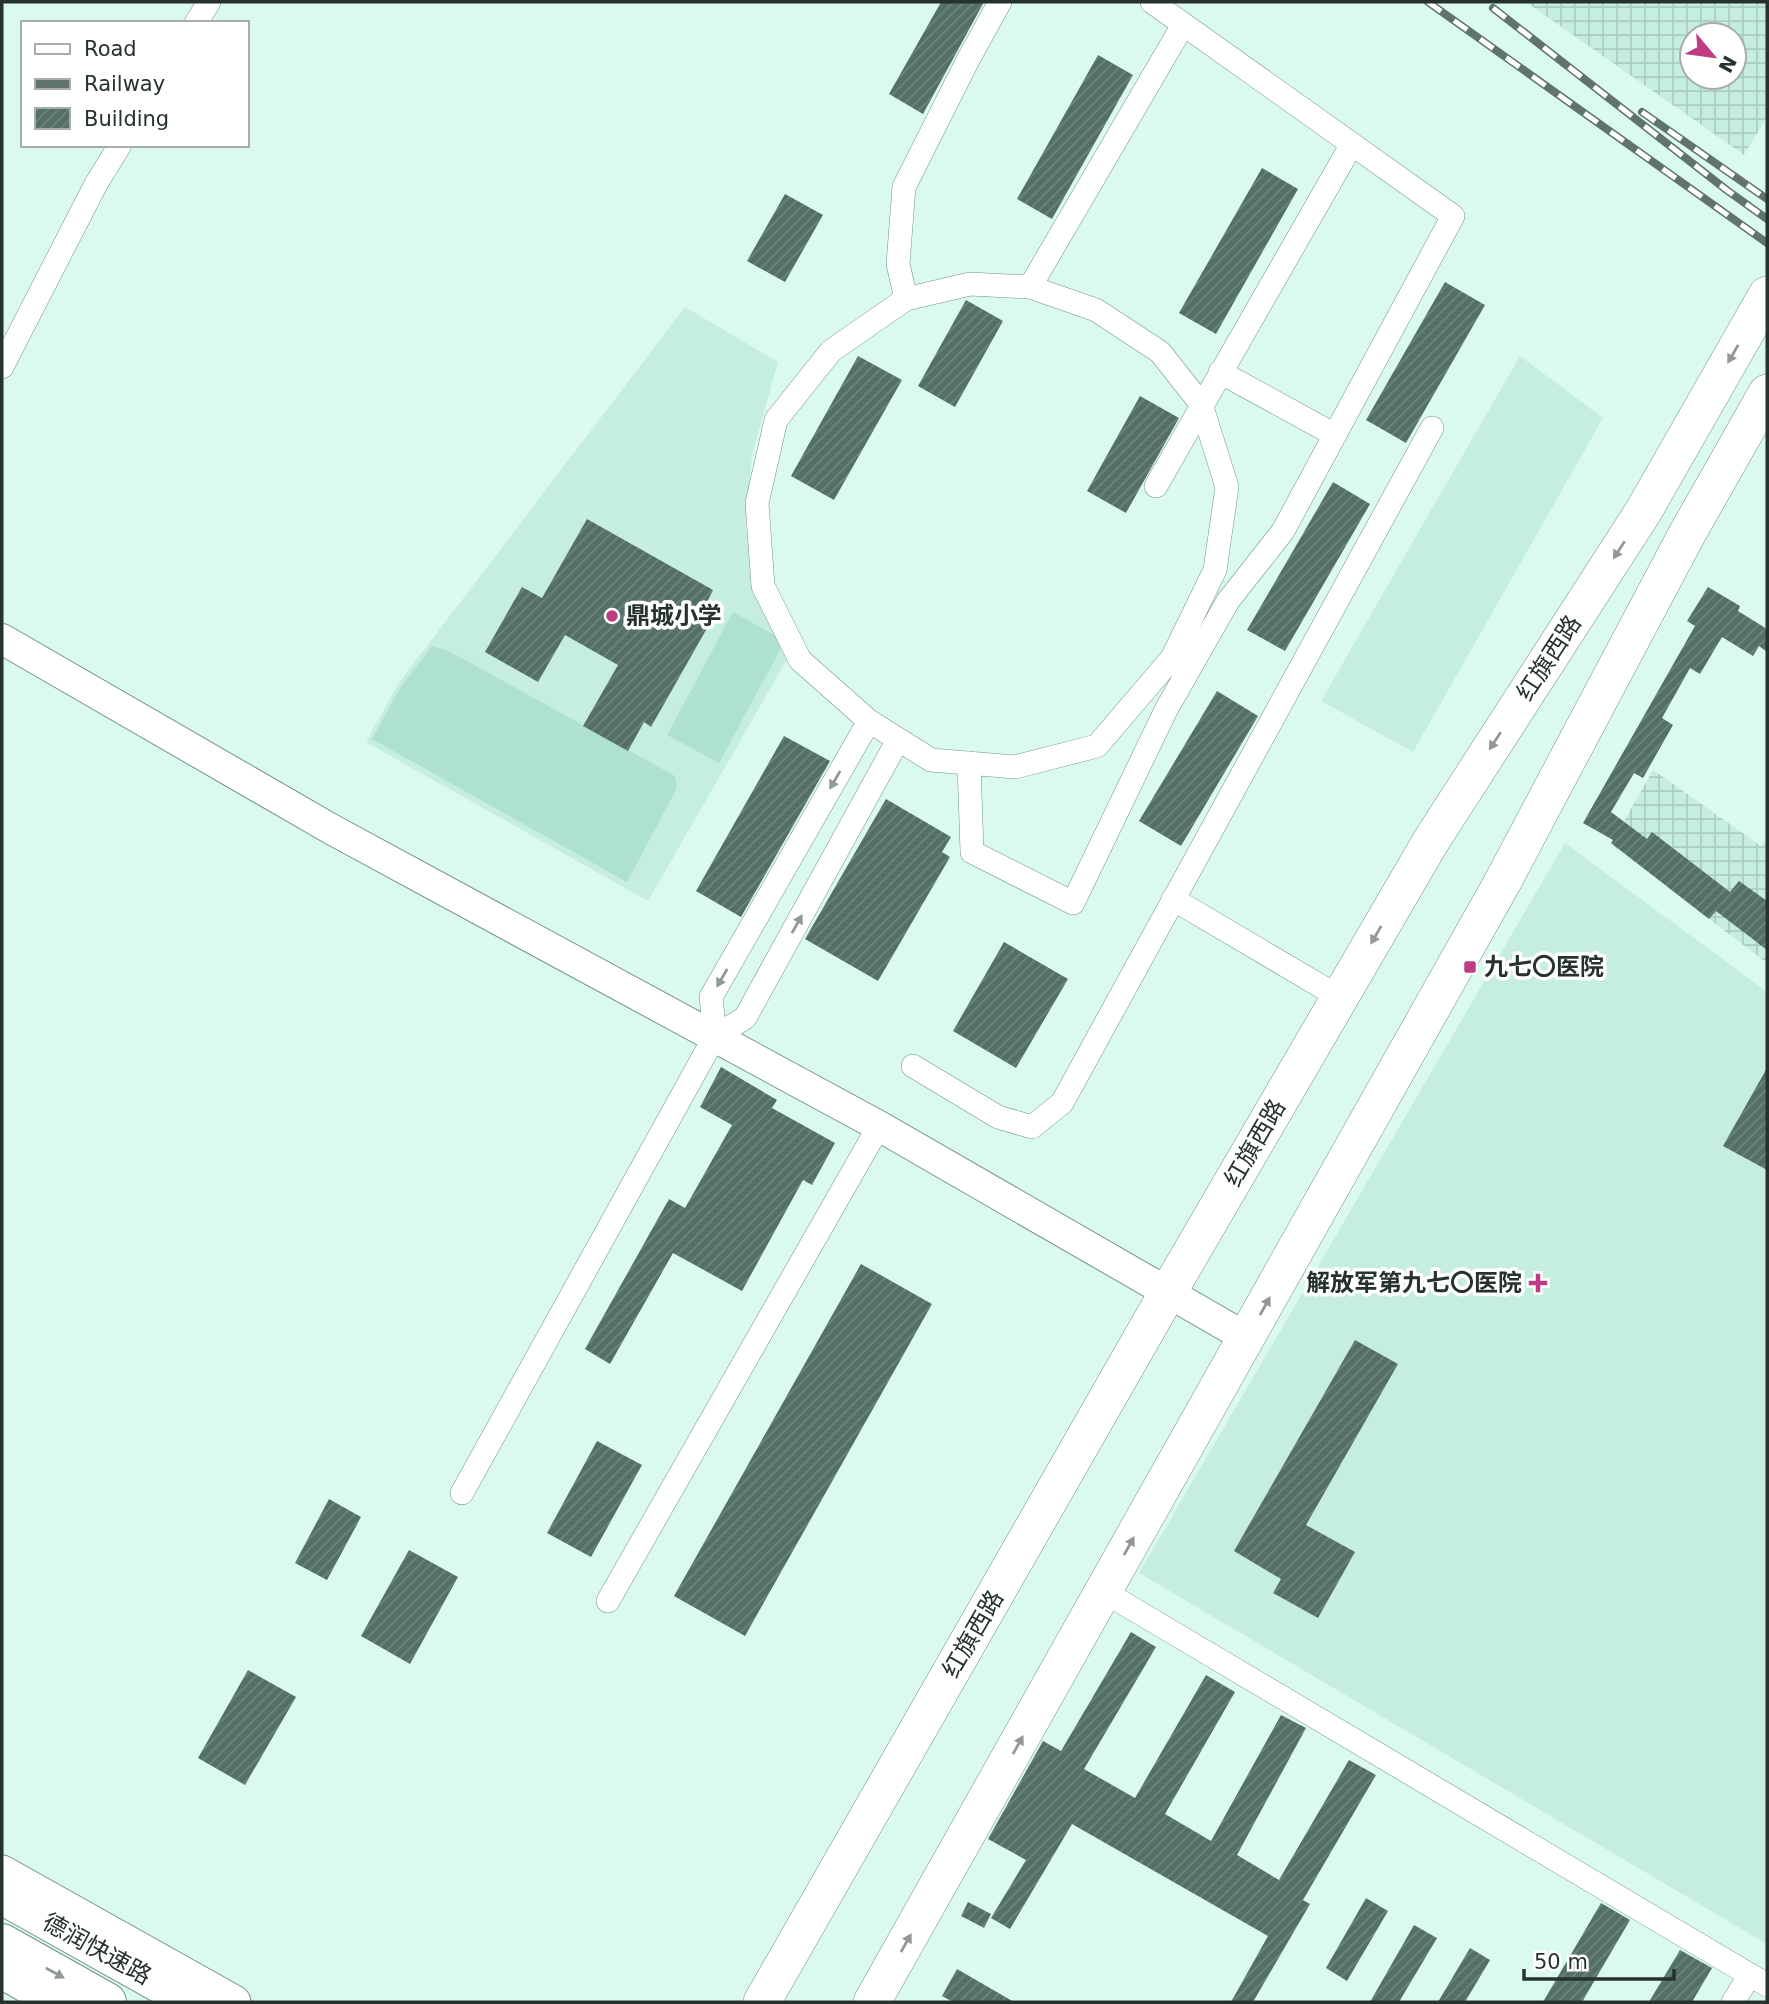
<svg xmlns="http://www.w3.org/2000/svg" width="1769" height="2004" viewBox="0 0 1769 2004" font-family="'DejaVu Sans','Noto Sans SC',sans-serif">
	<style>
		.built { fill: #c6eedf }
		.industrial { fill: url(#industrial-grid); fill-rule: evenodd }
		.pitch { fill: #aee2cf }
		.building { fill: url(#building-hatch) }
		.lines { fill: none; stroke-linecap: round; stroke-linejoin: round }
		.minor-casing { stroke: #759287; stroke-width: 24 }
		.tertiary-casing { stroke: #759287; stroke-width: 32 }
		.secondary-casing { stroke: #759287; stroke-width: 35 }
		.primary-casing { stroke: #759287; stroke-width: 38 }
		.trunk-casing { stroke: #759287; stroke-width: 40 }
		.minor { stroke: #fff; stroke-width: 23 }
		.tertiary { stroke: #fff; stroke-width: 30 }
		.secondary { stroke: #fff; stroke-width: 33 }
		.primary { stroke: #fff; stroke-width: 37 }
		.trunk { stroke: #fff; stroke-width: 38 }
		.rail-casing { stroke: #61746c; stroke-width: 8 }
		.rail { stroke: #fff; stroke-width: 5; stroke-dasharray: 16; stroke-linecap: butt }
		.oneway { fill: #929896 }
		.poi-dot { fill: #be3c84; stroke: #fff; stroke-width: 2.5 }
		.labels { text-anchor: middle; stroke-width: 7; stroke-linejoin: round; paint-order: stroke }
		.poi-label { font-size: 24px; font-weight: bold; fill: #26322d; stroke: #fff; text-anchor: start }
		.street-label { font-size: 24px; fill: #26322d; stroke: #fff }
	</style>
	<defs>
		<pattern id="industrial-grid" width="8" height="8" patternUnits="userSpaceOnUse" patternTransform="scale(1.75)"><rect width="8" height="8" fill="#c6eedf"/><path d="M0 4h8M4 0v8" fill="none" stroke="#aacdc0"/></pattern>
		<pattern id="building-hatch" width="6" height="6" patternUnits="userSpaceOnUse" patternTransform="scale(1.75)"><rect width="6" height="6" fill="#547066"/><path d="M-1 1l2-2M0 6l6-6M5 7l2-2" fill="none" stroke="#6e847c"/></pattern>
	</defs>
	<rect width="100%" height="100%" fill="#dafaee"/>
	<!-- built -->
	<path class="built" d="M 685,307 L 778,362 L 752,455 L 745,524 L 756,583 L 793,649 L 648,901 L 366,742 L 398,684 Z
		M 1520,356 L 1603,418 L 1413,752 L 1321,701 Z
		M 1565,843 L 1767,992 L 1767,1944 L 1139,1573 Z"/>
	<!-- industrial -->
	<path class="industrial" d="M 1526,2 L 1767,2 L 1767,117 L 1744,155 ZM 1692,35 L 1734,35 L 1734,77 L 1692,77 Z
		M 1653,770 L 1761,846 L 1767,838 L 1767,963 L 1611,844 Z"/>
	<!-- pitch -->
	<path class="pitch" d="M 733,612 L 785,641 L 719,763 L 667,735 Z
		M 432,646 L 449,651 L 675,776 L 677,788 L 627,882 L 372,739 L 400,688 Z"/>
	<!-- building -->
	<path class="building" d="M 941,2 L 984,2 L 923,114 L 889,94 Z
		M 1098,55 L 1133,75 L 1052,219 L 1017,199 Z
		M 1262,168 L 1298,189 L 1216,334 L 1179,313 Z
		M 785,194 L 823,215 L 785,282 L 747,261 Z
		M 1445,282 L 1485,305 L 1406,443 L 1366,420 Z
		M 966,300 L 1003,321 L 955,407 L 918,386 Z
		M 858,356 L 902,380 L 834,500 L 791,476 Z
		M 1140,396 L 1179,418 L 1126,513 L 1087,491 Z
		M 1333,482 L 1370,504 L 1285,651 L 1247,630 Z
		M 587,519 L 713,590 L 708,600 L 719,607 L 651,727 L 644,722 L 628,751 L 583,726 L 618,665 L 565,635 L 538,682 L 485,652 L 522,587 L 542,598 Z
		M 1708,587 L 1740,606 L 1738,611 L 1767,629 L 1767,652 L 1759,646 L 1753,656 L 1722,637 L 1700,674 L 1690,668 L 1662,718 L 1673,725 L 1643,778 L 1634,773 L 1611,812 L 1647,839 L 1652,832 L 1730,892 L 1739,881 L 1767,901 L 1767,950 L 1716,911 L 1709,919 L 1611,843 L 1613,840 L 1583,823 L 1695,626 L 1687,621 Z
		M 1217,691 L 1258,716 L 1181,846 L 1139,821 Z
		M 784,736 L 830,761 L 741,917 L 696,891 Z
		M 886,799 L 951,837 L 942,852 L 950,857 L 878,981 L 805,939 Z
		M 1004,942 L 1068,979 L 1016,1068 L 953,1031 Z
		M 721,1067 L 777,1100 L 772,1108 L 835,1143 L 812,1185 L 803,1180 L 742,1291 L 673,1253 L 610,1364 L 585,1349 L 669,1199 L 685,1208 L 732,1125 L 700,1107 Z
		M 1767,1068 L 1767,1170 L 1723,1146 Z
		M 861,1264 L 932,1304 L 745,1636 L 674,1596 Z
		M 1355,1340 L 1398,1364 L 1306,1525 L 1355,1552 L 1318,1618 L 1273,1593 L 1281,1579 L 1234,1551 Z
		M 597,1441 L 642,1465 L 591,1557 L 547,1533 Z
		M 329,1499 L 361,1517 L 327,1580 L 295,1563 Z
		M 409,1550 L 458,1577 L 410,1664 L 361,1636 Z
		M 1131,1632 L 1156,1647 L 1084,1769 L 1135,1798 L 1206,1675 L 1235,1692 L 1165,1814 L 1211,1841 L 1281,1715 L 1306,1728 L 1237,1855 L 1279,1880 L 1349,1760 L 1376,1775 L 1303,1900 L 1310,1904 L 1253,2002 L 1231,2002 L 1268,1936 L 1072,1824 L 1010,1929 L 991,1918 L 1026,1860 L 988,1839 L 1043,1741 L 1061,1751 Z
		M 248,1670 L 296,1697 L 245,1785 L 198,1758 Z
		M 1366,1898 L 1388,1911 L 1347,1981 L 1326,1968 Z
		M 968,1902 L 991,1914 L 984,1928 L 961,1916 Z
		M 1601,1903 L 1630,1920 L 1582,2002 L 1543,2002 Z
		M 1414,1925 L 1437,1938 L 1399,2002 L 1370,2002 Z
		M 1470,1948 L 1490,1960 L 1465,2002 L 1438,2002 Z
		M 1680,1950 L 1712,1968 L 1692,2002 L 1649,2002 Z
		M 957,1969 L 1014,2002 L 953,2002 L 942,1996 Z"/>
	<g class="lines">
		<defs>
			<path id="minor" d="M 196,23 L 209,2
				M 970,284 L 1030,287 L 1096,310 L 1160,352 L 1201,404 L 1227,487 L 1215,570 L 1172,658 L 1097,746 L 1015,767 L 931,760 L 869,721 L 800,660 L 763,586 L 757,503 L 776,420 L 831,351 L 906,299 Z
				M 1030,287 L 1183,25
				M 906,299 L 898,264 L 904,187 L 968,60 L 1000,2
				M 2,367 L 96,184 L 120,145
				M 1220,372 L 1335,435
				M 1156,486 L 1352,144
				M 969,763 L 972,852 L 1073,903 L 1166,710 L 1228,601 L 1283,531 L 1453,216 L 1152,2
				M 1173,899 L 1339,997
				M 715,1036 L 711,997 L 869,721
				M 913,1066 L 998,1117 L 1032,1127 L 1062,1103 L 1432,428
				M 462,1493 L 715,1036 L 745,1018 L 898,740
				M 1118,1600 L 1767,1985
				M 608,1601 L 879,1126
				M 1733,2002 L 1750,1975"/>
			<path id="tertiary" d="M 2,639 L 331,829 L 879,1126 L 1247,1338"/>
			<path id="secondary" d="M 2,1872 L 234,2002
				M 2,1972 L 55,2002"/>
			<path id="primary" d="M 762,2002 L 1167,1294 L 1431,841 L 1643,512 L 1767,295
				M 872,2002 L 1502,883 L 1687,534 L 1767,393"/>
			<path id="trunk" d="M 2,1895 L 193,2002
				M 2,1943 L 107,2002"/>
		</defs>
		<!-- minor casing -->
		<use href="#minor" class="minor-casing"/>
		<!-- tertiary casing -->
		<use href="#tertiary" class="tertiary-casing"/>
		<!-- secondary casing -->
		<use href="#secondary" class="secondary-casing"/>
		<!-- primary casing -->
		<use href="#primary" class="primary-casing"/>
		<!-- trunk casing -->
		<use href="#trunk" class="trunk-casing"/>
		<!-- minor -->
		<use href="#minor" class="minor"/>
		<!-- tertiary -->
		<use href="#tertiary" class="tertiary"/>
		<!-- secondary -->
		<use href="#secondary" class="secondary"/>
		<!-- primary -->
		<use href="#primary" class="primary"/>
		<!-- trunk -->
		<use href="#trunk" class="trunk"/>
		<defs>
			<path id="rail" d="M 1428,2 L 1767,243
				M 1493,8 L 1728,191 L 1767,219
				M 1642,112 L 1767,199"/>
		</defs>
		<!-- rail casing -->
		<use href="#rail" class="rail-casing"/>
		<!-- rail -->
		<use href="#rail" class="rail"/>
	</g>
	<!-- one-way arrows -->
	<defs><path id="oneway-solid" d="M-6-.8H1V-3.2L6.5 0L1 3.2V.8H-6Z" transform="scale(1.75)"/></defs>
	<g class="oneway">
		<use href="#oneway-solid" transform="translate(1733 354) rotate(120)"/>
		<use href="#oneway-solid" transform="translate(1619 550) rotate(123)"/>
		<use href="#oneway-solid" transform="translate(1495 741) rotate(123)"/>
		<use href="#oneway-solid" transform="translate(835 780) rotate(120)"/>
		<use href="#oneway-solid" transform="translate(797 924) rotate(-61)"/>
		<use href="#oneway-solid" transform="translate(1376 935) rotate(120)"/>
		<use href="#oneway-solid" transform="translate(722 978) rotate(120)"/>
		<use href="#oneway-solid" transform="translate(1265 1306) rotate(-61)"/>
		<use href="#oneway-solid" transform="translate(1129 1546) rotate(-61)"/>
		<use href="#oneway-solid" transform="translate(1018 1745) rotate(-61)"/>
		<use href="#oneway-solid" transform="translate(906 1943) rotate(-61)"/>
		<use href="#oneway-solid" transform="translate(55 1973) rotate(29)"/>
	</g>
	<!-- markers -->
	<g class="poi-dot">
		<circle cx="612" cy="616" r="7"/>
		<rect x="1463" y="960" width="14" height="14" rx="3.5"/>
		<path d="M1534.5 1272.5h7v7h7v7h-7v7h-7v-7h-7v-7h7z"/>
	</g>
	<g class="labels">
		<!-- poi labels -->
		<g class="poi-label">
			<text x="626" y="624">鼎城小学</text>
			<text x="1484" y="975">九七〇医院</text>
			<text x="1522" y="1291" text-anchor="end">解放军第九七〇医院</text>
		</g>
		<!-- street labels -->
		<g class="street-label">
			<text transform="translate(1549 658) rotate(-57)" y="8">红旗西路</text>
			<text transform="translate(1255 1143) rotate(-60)" y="8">红旗西路</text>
			<text transform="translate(973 1634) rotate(-60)" y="8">红旗西路</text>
			<text transform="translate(97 1949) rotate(29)" y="8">德润快速路</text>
		</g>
	</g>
	<!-- border -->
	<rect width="1769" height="2004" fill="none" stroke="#26322d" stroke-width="7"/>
	<!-- legend -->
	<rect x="21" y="21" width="228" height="126" fill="#ffffff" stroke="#a8adab" stroke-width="2"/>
	<rect x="35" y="44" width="35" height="10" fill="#ffffff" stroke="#a8adab" stroke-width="2"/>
	<text x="84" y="56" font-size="21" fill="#26322d">Road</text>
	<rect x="35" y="79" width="35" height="10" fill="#61746c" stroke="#a8adab" stroke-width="2"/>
	<text x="84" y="91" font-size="21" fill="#26322d">Railway</text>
	<rect x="35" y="108" width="35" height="21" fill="url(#building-hatch)" stroke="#a8adab" stroke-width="2"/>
	<text x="84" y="126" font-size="21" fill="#26322d">Building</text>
	<!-- north arrow -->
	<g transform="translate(1713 56) rotate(119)"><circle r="33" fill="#ffffff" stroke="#a8adab" stroke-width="2"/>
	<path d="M0-5L12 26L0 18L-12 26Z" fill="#be3c84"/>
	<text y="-10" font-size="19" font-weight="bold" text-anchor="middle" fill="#26322d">N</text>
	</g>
	<!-- scale -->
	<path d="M1524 1969v10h150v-10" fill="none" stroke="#26322d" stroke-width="3.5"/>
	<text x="1534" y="1969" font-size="21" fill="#26322d" stroke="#ffffff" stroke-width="5" paint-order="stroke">50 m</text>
</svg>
